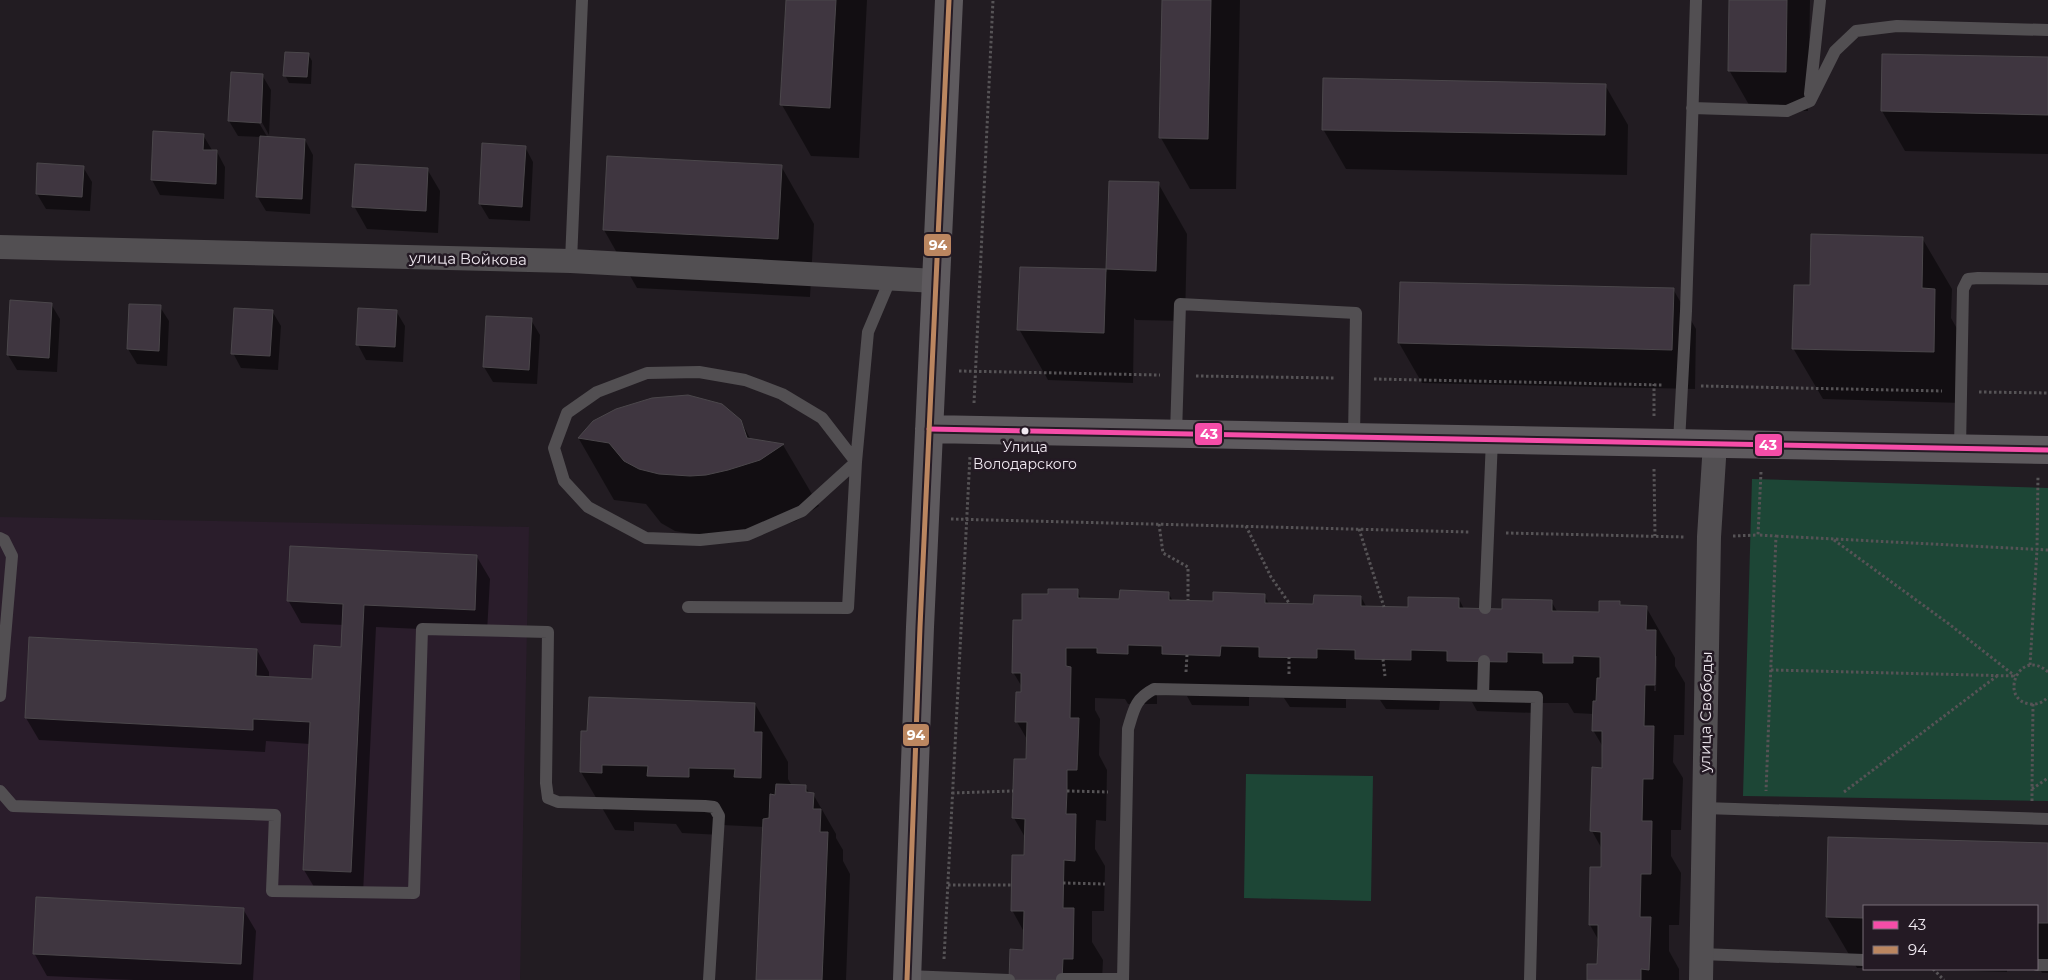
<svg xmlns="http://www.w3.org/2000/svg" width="2048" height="980" viewBox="0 0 2048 980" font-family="Montserrat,sans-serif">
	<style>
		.built { fill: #2a1d2b }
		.green { fill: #1d4636 }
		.shadow { fill: #0007; fill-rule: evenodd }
		.building { fill: #3f3640; stroke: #4b474b }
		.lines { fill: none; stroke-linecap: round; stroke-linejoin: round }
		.path { stroke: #565356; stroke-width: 3; stroke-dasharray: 2.5 2.5; stroke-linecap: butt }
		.lane { stroke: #524f52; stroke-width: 12 }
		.street { stroke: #524f52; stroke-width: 24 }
		.secondary { stroke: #5e5a5e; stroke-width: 28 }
		.bus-1-casing { stroke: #241a24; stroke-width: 9 }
		.bus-2-casing { stroke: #241a24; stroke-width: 9 }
		.bus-1 { stroke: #f54da8; stroke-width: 5 }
		.bus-2 { stroke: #bb8660; stroke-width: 5 }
		.bus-dot { fill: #f1eaf2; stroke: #241a24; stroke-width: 2 }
		.labels { text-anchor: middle; stroke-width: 5; stroke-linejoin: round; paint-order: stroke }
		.bus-label { font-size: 14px; fill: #f1eaf2; stroke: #241a24 }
		.street-label { font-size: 15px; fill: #f1eaf2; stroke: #241a24 }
		.line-badge { stroke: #241a24; stroke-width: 2 }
		.badge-label { font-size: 14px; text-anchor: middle; font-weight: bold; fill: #fff }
	</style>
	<rect width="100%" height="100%" fill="#221c22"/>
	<!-- built -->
	<path class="built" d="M 0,517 L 529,527 L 520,980 L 0,980 Z"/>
	<!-- green -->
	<path class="green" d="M 1752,479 L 2048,488 L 2048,801 L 1743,796 Z
		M 1246,774 L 1373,776 L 1371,901 L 1244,898 Z"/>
	<!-- shadow -->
	<path class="shadow" d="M 787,0 L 867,0 L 859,158 L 811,156 L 782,105 Z
		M 1163,0 L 1240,0 L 1236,189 L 1190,189 L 1161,138 Z
		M 1731,0 L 1810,0 L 1808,111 L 1752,110 L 1729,70 Z
		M 308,54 L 312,61 L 311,84 L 289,83 L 285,75 Z
		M 2048,59 L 2048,154 L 1905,151 L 1882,111 Z
		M 262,75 L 271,90 L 269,135 L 259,117 L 256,118 L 268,138 L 305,140 L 313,155 L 310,214 L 266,211 L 257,196 L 261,137 L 238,136 L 229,121 Z
		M 1605,85 L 1628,125 L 1627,175 L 1346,169 L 1323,129 Z
		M 154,132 L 203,135 L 212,150 L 217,152 L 225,167 L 224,199 L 160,195 L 152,180 Z
		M 483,145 L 525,147 L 533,162 L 530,221 L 489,219 L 480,204 Z
		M 781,166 L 814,224 L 810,297 L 637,288 L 604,230 Z
		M 83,167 L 92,182 L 90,211 L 46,209 L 37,194 Z
		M 427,169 L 440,191 L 438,233 L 367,229 L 354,206 Z
		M 1110,182 L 1158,183 L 1187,234 L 1185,321 L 1136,320 L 1134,318 L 1133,383 L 1048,380 L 1019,329 L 1105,271 L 1107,272 Z
		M 1922,238 L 1952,289 L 1951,318 L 1964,341 L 1963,403 L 1823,399 L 1793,348 L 1811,287 Z
		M 1401,283 L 1673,289 L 1696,329 L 1695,389 L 1422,383 L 1399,343 Z
		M 51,304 L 60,319 L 57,372 L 17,370 L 8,355 Z
		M 160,307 L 169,321 L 167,366 L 137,364 L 128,349 Z
		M 272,311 L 281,326 L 278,370 L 241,368 L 233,353 Z
		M 396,311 L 405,326 L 403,362 L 366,360 L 358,345 Z
		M 531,320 L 540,335 L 537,384 L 493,382 L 484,367 Z
		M 740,420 L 751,440 L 783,445 L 819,506 L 796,521 L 764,531 L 696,535 L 675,531 L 661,523 L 646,504 L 614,500 L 579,439 L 594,422 Z
		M 477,557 L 490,579 L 487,632 L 376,627 L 363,894 L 317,892 L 304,870 L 310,744 L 266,741 L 265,752 L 39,740 L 26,718 L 30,639 L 257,650 L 269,672 L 269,678 L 314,680 L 342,648 L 344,625 L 301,623 L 288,600 Z
		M 1077,591 L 1082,600 L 1121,600 L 1168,593 L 1173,601 L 1214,602 L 1264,595 L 1269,604 L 1315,605 L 1361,597 L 1367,608 L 1409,609 L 1459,599 L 1464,609 L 1503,610 L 1551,601 L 1558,613 L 1600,613 L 1619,602 L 1622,606 L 1646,607 L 1675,658 L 1675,666 L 1685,683 L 1684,735 L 1674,735 L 1673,762 L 1683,778 L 1681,830 L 1671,830 L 1671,856 L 1681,873 L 1679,925 L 1669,925 L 1669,951 L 1679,969 L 1679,980 L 1588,980 L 1598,965 L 1599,941 L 1590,925 L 1602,868 L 1602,849 L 1592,831 L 1603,769 L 1603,747 L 1593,730 L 1594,714 L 1574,713 L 1568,703 L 1535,703 L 1535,713 L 1477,711 L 1472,702 L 1440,701 L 1439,710 L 1386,709 L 1380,700 L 1346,699 L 1346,708 L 1290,707 L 1284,698 L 1249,697 L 1249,706 L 1192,705 L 1187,696 L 1157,695 L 1157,704 L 1128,704 L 1125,699 L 1095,698 L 1095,710 L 1100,719 L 1099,755 L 1107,770 L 1106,821 L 1096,820 L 1095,842 L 1095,849 L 1105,866 L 1104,911 L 1092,911 L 1092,942 L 1103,960 L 1102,980 L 1011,980 L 1024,951 L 1024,932 L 1012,910 L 1025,857 L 1026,839 L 1014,818 L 1027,761 L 1028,741 L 1017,722 L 1022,687 L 1013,672 L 1023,621 L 1049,595 ZM 1655,656 L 1657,656 L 1656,691 L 1654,691 Z
		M 755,704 L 788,762 L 788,779 L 792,786 L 805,786 L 810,794 L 813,794 L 836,834 L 836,838 L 843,850 L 843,861 L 850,874 L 846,980 L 757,980 L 764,827 L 722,825 L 722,835 L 682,833 L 676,824 L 634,822 L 634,831 L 615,830 L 581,772 L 583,732 Z
		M 2048,844 L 2048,973 L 2042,973 L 2037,963 L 2037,906 L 1864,906 L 1864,968 L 1857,968 L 1827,917 Z
		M 243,909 L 256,931 L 253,980 L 134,980 L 47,976 L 34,953 Z
		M 1944,969 L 2007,969 L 2007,972 L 1945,970 Z"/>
	<!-- building -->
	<path class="building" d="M 786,0 L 836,0 L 830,108 L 780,105 Z
		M 1162,0 L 1211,0 L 1208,139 L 1159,138 Z
		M 1729,0 L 1787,0 L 1786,72 L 1728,71 Z
		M 285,52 L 309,53 L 307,77 L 283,76 Z
		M 1882,54 L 2048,57 L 2048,115 L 1881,111 Z
		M 231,72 L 263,74 L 261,123 L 228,121 Z
		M 1323,78 L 1606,84 L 1605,135 L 1322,130 Z
		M 153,131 L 204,134 L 203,150 L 217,150 L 216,184 L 151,180 Z
		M 260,136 L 305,139 L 302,199 L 256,197 Z
		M 482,143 L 526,146 L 522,207 L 479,204 Z
		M 607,156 L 782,165 L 778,239 L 603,230 Z
		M 37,163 L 84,166 L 82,197 L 36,194 Z
		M 355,164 L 428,168 L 426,211 L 352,207 Z
		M 1109,181 L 1159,182 L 1156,271 L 1106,269 Z
		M 1811,234 L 1923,237 L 1922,288 L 1935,289 L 1934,352 L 1792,349 L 1794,285 L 1810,285 Z
		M 1020,267 L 1106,269 L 1104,333 L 1017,330 Z
		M 1400,282 L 1674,288 L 1672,350 L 1398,343 Z
		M 10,300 L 52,303 L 49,358 L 7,355 Z
		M 129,304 L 161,305 L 159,351 L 127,349 Z
		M 234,308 L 273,310 L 270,356 L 231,354 Z
		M 358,308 L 397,310 L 395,347 L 356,345 Z
		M 486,316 L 532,318 L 529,370 L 483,367 Z
		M 688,395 L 722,404 L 741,420 L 747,438 L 784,444 L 760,460 L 728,470 L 706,475 L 690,476 L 659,474 L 639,469 L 624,461 L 609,443 L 578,438 L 593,421 L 616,409 L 652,398 Z
		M 290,546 L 477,555 L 475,610 L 364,605 L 351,872 L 303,870 L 310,722 L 253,719 L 253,730 L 25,718 L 29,637 L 257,649 L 256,676 L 312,679 L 314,645 L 341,647 L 343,604 L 287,601 Z
		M 1048,589 L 1078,589 L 1078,598 L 1119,599 L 1120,590 L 1169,592 L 1169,600 L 1213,601 L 1213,592 L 1265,594 L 1265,603 L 1313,604 L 1314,595 L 1361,596 L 1361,606 L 1408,607 L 1408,597 L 1459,598 L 1459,608 L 1502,609 L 1502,599 L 1552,600 L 1552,611 L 1599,612 L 1599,601 L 1620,601 L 1620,605 L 1647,606 L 1646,630 L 1656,630 L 1655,685 L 1645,685 L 1644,726 L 1654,726 L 1653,779 L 1643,779 L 1642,821 L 1652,821 L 1651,874 L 1641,874 L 1640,917 L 1651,917 L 1649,970 L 1641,969 L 1641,980 L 1587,980 L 1587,964 L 1597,964 L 1598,945 L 1598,925 L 1589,925 L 1590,867 L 1601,867 L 1601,832 L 1590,831 L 1592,767 L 1602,768 L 1602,731 L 1592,731 L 1593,701 L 1596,701 L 1597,678 L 1600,678 L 1600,657 L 1573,656 L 1573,663 L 1543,663 L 1543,653 L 1507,652 L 1507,662 L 1447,661 L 1447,651 L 1411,650 L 1411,660 L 1355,659 L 1355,650 L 1317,649 L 1317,658 L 1259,657 L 1259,647 L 1221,646 L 1220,656 L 1162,654 L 1162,646 L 1128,645 L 1128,654 L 1097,653 L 1097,648 L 1066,648 L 1066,666 L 1071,667 L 1070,718 L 1079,718 L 1077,770 L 1067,770 L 1067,791 L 1066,814 L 1076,814 L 1075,861 L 1064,860 L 1063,908 L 1074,908 L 1073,959 L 1063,959 L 1062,980 L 1009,980 L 1010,949 L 1023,950 L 1024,911 L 1011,911 L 1012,855 L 1024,855 L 1025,819 L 1012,818 L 1014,759 L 1026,759 L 1027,722 L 1015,722 L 1016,692 L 1021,692 L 1021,673 L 1012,673 L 1013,620 L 1022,620 L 1022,594 L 1048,594 Z
		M 589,697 L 755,703 L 754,732 L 762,732 L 761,778 L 734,777 L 735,769 L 689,768 L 689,777 L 647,776 L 648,766 L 602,765 L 602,773 L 580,772 L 581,731 L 587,731 Z
		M 776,784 L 806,785 L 806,792 L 814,793 L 813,809 L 821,809 L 820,832 L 828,832 L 822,980 L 756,980 L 763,819 L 769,818 L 770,794 L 775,795 Z
		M 1828,837 L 2048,843 L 2048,923 L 2037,923 L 2037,906 L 1864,906 L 1864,918 L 1826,917 Z
		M 36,897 L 244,908 L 241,964 L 33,954 Z"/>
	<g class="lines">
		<!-- path -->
		<path class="path" d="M 959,371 L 1160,375
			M 1196,376 L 1335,378
			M 1374,379 L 1662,385
			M 1701,386 L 1942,391
			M 1979,392 L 2048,393
			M 974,403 L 993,0
			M 1654,416 L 1654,384
			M 1654,469 L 1655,536
			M 1761,472 L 1758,535 L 1776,536 L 1766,791
			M 951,519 L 1470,532
			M 1159,524 L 1163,553 L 1188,567 L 1188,600
			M 1246,526 L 1271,577 L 1289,603
			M 1359,529 L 1384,607
			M 1506,533 L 1685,537
			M 1733,536 L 1758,535
			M 1776,536 L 2048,550
			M 1834,540 L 1949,624 L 2015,676
			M 1383,659 L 1385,676
			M 2030,665 L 2037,550 L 2038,476
			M 1771,670 L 2015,676
			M 1186,672 L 1187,655
			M 2048,672 C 2019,646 1998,700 2030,704 C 2038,705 2043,702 2048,697
			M 1289,674 L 1289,657
			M 2033,704 L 2032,789 L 2048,778
			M 1067,791 L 1108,792
			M 1844,792 L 1997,676
			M 952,793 L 1013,791
			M 2032,801 L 2032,789
			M 1063,883 L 1105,884
			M 948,885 L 1011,885
			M 944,959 L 970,456
			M 1933,969 L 1944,980"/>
		<!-- lane -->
		<path class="lane" d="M 1810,94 L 1820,0
			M 1692,108 L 1787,111 L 1810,101 L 1835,51 L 1856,31 L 1897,26 L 2048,30
			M 571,261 L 582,0
			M 1176,434 L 1180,304 L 1356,313 L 1354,437
			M 1679,442 L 1686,311 L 1696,0
			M 1960,448 L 1963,289 L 1968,279 L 1978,278 L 2048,279
			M 0,538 L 4,540 L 12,556 L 0,696
			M 688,607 L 848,608 L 856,462 L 822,418 L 782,394 L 745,380 L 699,372 L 647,373 L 597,392 L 567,413 L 554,448 L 564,481 L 588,507 L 646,538 L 700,540 L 747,535 L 802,511 L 856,462 L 868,332 L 890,280
			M 1485,608 L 1492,439
			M 1483,696 L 1484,661
			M 0,791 L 13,806 L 275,815 L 272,891 L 414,893 L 422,629 L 548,632 L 546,783 L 548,798 L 558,802 L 705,806 L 714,807 L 719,816 L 709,980
			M 1704,808 L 2048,819
			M 1701,954 L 1864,960
			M 2037,965 L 2048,965
			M 907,976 L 1009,980
			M 1062,979 L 1123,979
			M 1123,980 L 1128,729 C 1134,709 1135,699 1154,689 L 1537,697 L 1530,980"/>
		<!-- street -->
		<path class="street" d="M 0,247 L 571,261 L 936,281
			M 1701,980 L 1709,537 L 1715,443"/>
		<!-- secondary -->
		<path class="secondary" d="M 929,429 L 2048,450
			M 907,980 L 920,627 L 949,0"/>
		<defs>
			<path id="bus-1" d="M 929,429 L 2048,450"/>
			<path id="bus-2" d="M 907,980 L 920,627 L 949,0"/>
		</defs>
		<!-- bus-1 casing -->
		<use href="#bus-1" class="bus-1-casing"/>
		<!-- bus-2 casing -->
		<use href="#bus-2" class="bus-2-casing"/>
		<!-- bus-1 -->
		<use href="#bus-1" class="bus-1"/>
		<!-- bus-2 -->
		<use href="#bus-2" class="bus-2"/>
	</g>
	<!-- markers -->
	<circle class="bus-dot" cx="1025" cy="431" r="4.5"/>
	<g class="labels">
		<!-- bus labels -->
		<g class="bus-label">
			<text x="1025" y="452">Улица<tspan x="1025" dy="17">Володарского</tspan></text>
		</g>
		<!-- street labels -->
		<g class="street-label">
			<text transform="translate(468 259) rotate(1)" y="5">улица Войкова</text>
			<text transform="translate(1706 712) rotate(-89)" y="5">улица Свободы</text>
		</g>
	</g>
	<g class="line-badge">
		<rect x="923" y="233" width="29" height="24" rx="5" fill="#bb8660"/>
		<rect x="1194" y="422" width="29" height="24" rx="5" fill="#f54da8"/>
		<rect x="1754" y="433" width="29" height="24" rx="5" fill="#f54da8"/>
		<rect x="902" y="723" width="28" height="24" rx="5" fill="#bb8660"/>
	</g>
	<g class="badge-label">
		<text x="938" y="250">94</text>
		<text x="1209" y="439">43</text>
		<text x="1768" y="450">43</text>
		<text x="916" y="740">94</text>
	</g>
	<!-- legend -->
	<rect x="1863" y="905" width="175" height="65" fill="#241a24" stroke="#766d76"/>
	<rect x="1873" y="921" width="25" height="8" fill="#f54da8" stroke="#766d76"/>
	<text x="1908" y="930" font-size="15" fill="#f1eaf2">43</text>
	<rect x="1873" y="946" width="25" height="8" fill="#bb8660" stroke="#766d76"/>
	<text x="1908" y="955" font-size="15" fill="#f1eaf2">94</text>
</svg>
